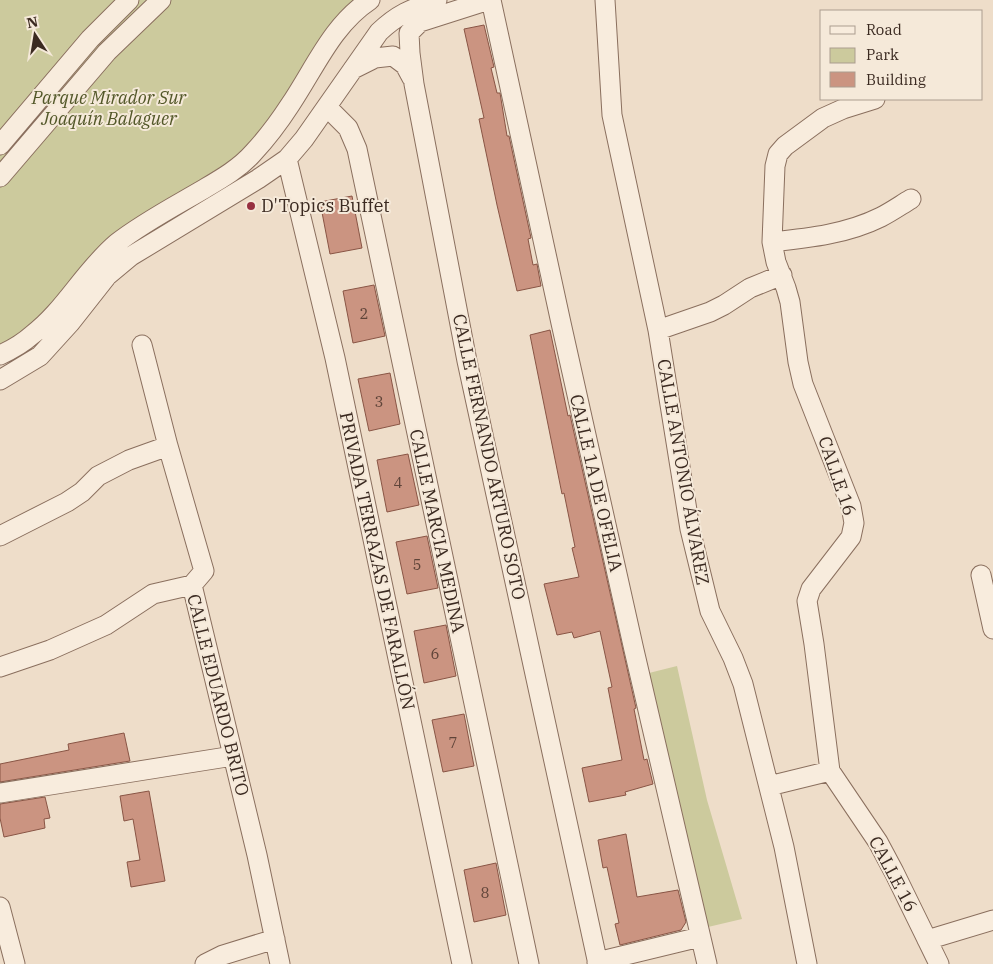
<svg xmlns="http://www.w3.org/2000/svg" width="993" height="964" viewBox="0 0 993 964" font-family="'IBM Plex Serif',serif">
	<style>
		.green { fill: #ccca9d }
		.building { fill: #cb9481; stroke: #895545 }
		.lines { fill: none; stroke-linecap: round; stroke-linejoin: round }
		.minor-casing { stroke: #8a6f5e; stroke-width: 21 }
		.minor { stroke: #f8ecdd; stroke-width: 19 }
		.poi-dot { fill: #973040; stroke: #f5e9d9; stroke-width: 2 }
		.labels { text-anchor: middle; stroke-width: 4; stroke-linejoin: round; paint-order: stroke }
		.number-label { font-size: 15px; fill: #5f4439 }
		.park-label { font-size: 18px; font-style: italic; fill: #525728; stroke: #f5e9d9 }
		.poi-label { font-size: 18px; fill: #3b2a21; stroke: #f5e9d9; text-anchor: start }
		.street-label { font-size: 18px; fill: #3b2a21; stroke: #f5e9d9 }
	</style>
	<rect width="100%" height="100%" fill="#eeddc9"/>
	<!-- green -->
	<path class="green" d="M 0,0 L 357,0 L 283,101 L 240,156 L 222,170 L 134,222 L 39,319 L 0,347 Z
		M 677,666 L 707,800 L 742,919 L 708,927 L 645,674 Z"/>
	<!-- building -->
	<path class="building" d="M 484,25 L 494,67 L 491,68 L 497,93 L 500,93 L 507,136 L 509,136 L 531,238 L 528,239 L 533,265 L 537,264 L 541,286 L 517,291 L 497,205 L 479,119 L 484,118 L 464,29 Z
		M 352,196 L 362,248 L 330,254 L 320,202 Z
		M 374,285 L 385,336 L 353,343 L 343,291 Z
		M 550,330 L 568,416 L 570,415 L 636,708 L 634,709 L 644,760 L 647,759 L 653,784 L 625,792 L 626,795 L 589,802 L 582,768 L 622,760 L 608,688 L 612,687 L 600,631 L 574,638 L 572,632 L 557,635 L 544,584 L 579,577 L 572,548 L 575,547 L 564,493 L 562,494 L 530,335 Z
		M 390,373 L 400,424 L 369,431 L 358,379 Z
		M 408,454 L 419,505 L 387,512 L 377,460 Z
		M 427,536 L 438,588 L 407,594 L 396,542 Z
		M 446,625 L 456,676 L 424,683 L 414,631 Z
		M 464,714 L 474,766 L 443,772 L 432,720 Z
		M 124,733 L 130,761 L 0,782 L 0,764 L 69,750 L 68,744 Z
		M 149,791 L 165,881 L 131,887 L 127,862 L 140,860 L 133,819 L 124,821 L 120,796 Z
		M 45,797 L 50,818 L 44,819 L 45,828 L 4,837 L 0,818 L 0,804 Z
		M 626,834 L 637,897 L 678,890 L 686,922 L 681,930 L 620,945 L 615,924 L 619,923 L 607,867 L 603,868 L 598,840 Z
		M 496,863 L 506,915 L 474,922 L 464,870 Z"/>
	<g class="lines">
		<defs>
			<path id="minor" d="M 489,0 L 420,22 L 409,33 L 410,53 L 414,84 L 467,361 L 598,964
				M 491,0 L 561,323 L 634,650 L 707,964
				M 605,0 L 612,115 L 658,330 L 690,529 L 710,611 L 733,658 L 743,684 L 784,847 L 807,964
				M 353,69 L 375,58 L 393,56 L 405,65 L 412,78
				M 875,99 L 843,109 L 823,118 L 785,146 L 778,154 L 775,166 L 772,242 L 776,262 L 786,288 L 790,302 L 798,362 L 803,384 L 851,506 L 854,523 L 851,537 L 811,589 L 807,601 L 814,644 L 830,771 L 878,842 L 894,872 L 939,964
				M 327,107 L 348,128 L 357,149 L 529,964
				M 0,145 L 90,39 L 129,0
				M 287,159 L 335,358 L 462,964
				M 0,177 L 107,52 L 161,0
				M 772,242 C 809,238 847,234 881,217 C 891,212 901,205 911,199
				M 658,330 L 710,312 L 724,305 L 750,288 L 782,275
				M 142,345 L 168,446 L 204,571 L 192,585
				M 0,355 C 11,350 23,343 32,335 C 65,310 84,271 117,243 C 144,222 175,206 204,189 C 221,179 240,168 253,153 C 267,138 279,122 290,105 C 315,68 332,25 370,0
				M 0,380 L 40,356 L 70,323 L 107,276 L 131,256 L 258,179 L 287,159 L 304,139 L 379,32 C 399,13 412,9 437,0
				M 0,536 L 67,502 L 82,492 L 98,476 L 129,460 L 168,446
				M 981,575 L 993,629
				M 192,585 L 257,855 L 280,964
				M 0,667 L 50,650 L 106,625 L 153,594 L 192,585
				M 769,786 L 830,771
				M 0,793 L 233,756
				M 0,907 L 15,964
				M 927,940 L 993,920
				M 597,962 L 700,937
				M 205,964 L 223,955 L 275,939"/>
		</defs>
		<!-- minor casing -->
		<use href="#minor" class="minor-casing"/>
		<!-- minor -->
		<use href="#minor" class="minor"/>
	</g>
	<!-- markers -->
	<circle class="poi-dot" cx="251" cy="206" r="5"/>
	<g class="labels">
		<!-- number labels -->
		<g class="number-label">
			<text x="364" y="319">2</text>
			<text x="379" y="407">3</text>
			<text x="398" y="488">4</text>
			<text x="417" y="570">5</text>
			<text x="435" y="659">6</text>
			<text x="453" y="748">7</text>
			<text x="485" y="898">8</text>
		</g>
		<!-- park labels -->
		<g class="park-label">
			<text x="109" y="104">Parque Mirador Sur<tspan x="109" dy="21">Joaquín Balaguer</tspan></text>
		</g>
		<!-- poi labels -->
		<g class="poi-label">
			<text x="261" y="212">D'Topics Buffet</text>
		</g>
		<!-- street labels -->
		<g class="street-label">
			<text transform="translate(489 457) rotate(78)" y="6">CALLE FERNANDO ARTURO SOTO</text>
			<text transform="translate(683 472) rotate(80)" y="6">CALLE ANTONIO ÁLVAREZ</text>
			<text transform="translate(837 476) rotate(71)" y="6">CALLE 16</text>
			<text transform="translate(596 483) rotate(77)" y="6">CALLE 1A DE OFELIA</text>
			<text transform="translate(437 531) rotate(78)" y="6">CALLE MARCIA MEDINA</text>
			<text transform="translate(377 561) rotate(78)" y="6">PRIVADA TERRAZAS DE FARALLÓN</text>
			<text transform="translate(218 695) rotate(76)" y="6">CALLE EDUARDO BRITO</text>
			<text transform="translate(893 874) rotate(62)" y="6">CALLE 16</text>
		</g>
	</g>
	<!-- legend -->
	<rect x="820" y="10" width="162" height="90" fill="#f5e9d9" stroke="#ab9d8f"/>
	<rect x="830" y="26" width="25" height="8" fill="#f8ecdd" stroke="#ab9d8f"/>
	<text x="866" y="35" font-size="15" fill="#3b2a21">Road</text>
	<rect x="830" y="48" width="25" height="15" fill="#ccca9d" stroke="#ab9d8f"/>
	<text x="866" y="60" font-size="15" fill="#3b2a21">Park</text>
	<rect x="830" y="72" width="25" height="15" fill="#cb9481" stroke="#ab9d8f"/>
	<text x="866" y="85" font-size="15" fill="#3b2a21">Building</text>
	<!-- north arrow -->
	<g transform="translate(35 35) rotate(348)" stroke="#f5e9d9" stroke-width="4" paint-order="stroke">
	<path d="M0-4L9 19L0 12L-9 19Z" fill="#3b2a21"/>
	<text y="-8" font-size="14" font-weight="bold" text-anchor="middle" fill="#3b2a21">N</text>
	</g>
</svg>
